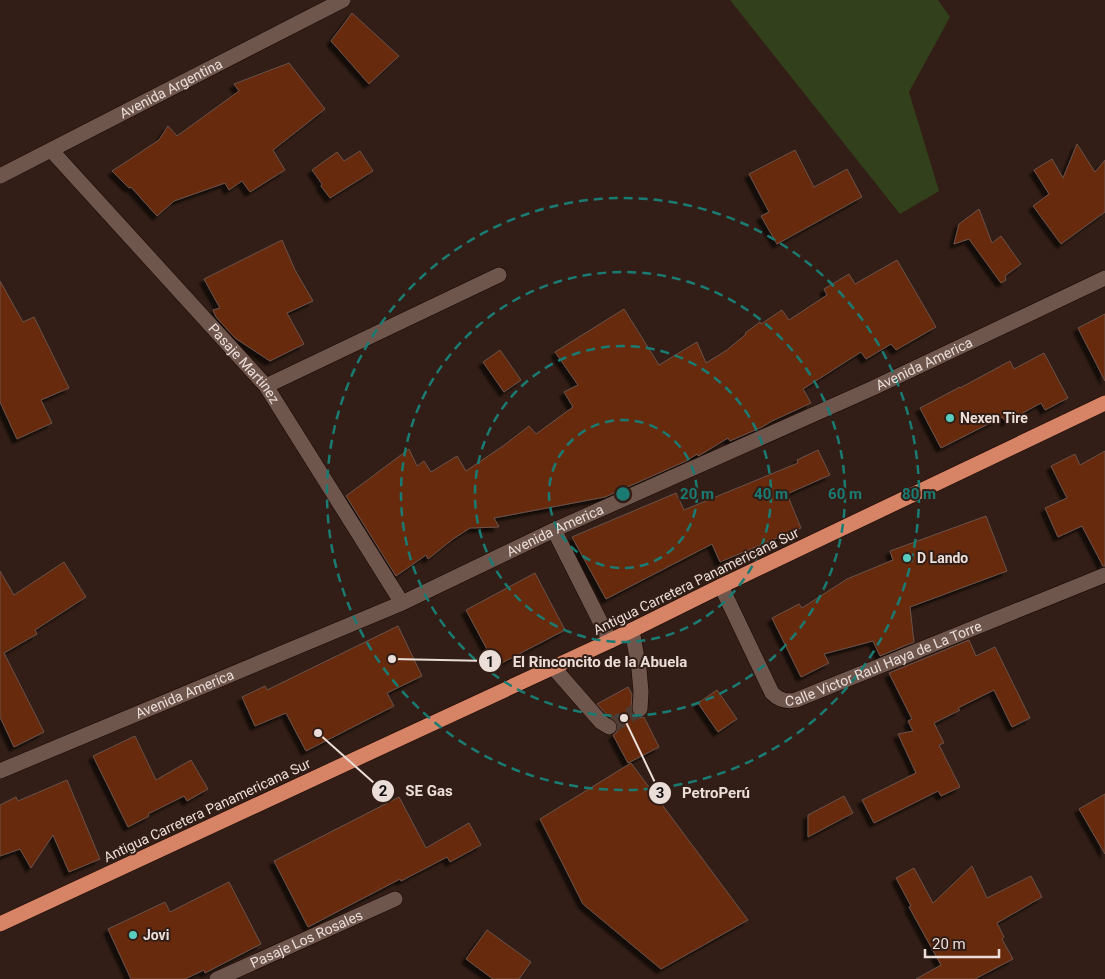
<svg xmlns="http://www.w3.org/2000/svg" width="1105" height="979" viewBox="0 0 1105 979" font-family="Roboto,sans-serif">
	<style>
		.green { fill: #32401b }
		.building { fill: #68290c; stroke: #6a524a; filter: url(#shadow) }
		.lines { fill: none; stroke-linecap: round; stroke-linejoin: round }
		.minor-tunnel { stroke: #4e3b33; stroke-width: 15; stroke-dasharray: 15 8; stroke-linecap: butt }
		.minor-casing { stroke: #190703; stroke-width: 16 }
		.highway-casing { stroke: #190703; stroke-width: 16 }
		.minor { stroke: #6e564d; stroke-width: 15 }
		.highway { stroke: #d78466; stroke-width: 15 }
		.ring { fill: none; stroke: #1a7b73; stroke-width: 2.5; stroke-dasharray: 9 6 }
		.poi-dot { fill: #59cebe; stroke: #321e16; stroke-width: 2 }
		.labels { text-anchor: middle; stroke-width: 4; stroke-linejoin: round; paint-order: stroke }
		.street-label { font-size: 14px; fill: #ebddd8; stroke: #321e16 }
		.poi-label { font-size: 14px; font-weight: bold; fill: #ebddd8; stroke: #321e16; text-anchor: start }
		.centre { fill: #1a7b73; stroke: #321e16; stroke-width: 2.5 }
		.ring-label { font-size: 15px; text-anchor: middle; font-weight: bold; fill: #1a7b73; stroke: #321e16; stroke-width: 4; stroke-linejoin: round; paint-order: stroke }
		.leader { fill: none; stroke: #ebddd8; stroke-width: 2 }
		.callout-dot { fill: #ebddd8; stroke: #321e16; stroke-width: 2 }
		.mark-label { font-size: 15px; text-anchor: middle; font-weight: bold; fill: #111 }
		.callout-label { font-size: 15px; text-anchor: middle; font-weight: bold; fill: #ebddd8; stroke: #321e16; stroke-width: 4; stroke-linejoin: round; paint-order: stroke }
	</style>
	<defs>
		<filter id="shadow"><feDropShadow dx="-4.5" dy="4.5" stdDeviation="1" flood-color="#0009"/></filter>
	</defs>
	<rect width="100%" height="100%" fill="#321e16"/>
	<!-- green -->
	<path class="green" d="M 730,0 L 938,0 L 950,17 L 909,92 L 939,191 L 900,214 Z"/>
	<!-- building -->
	<path class="building" d="M 352,13 L 399,56 L 369,84 L 331,41 Z
		M 289,63 L 325,109 L 273,150 L 285,170 L 250,192 L 242,181 L 229,190 L 225,183 L 174,201 L 157,216 L 131,187 L 129,188 L 112,171 L 126,162 L 159,140 L 168,126 L 177,136 L 239,91 L 234,84 Z
		M 1077,144 L 1095,172 L 1105,160 L 1105,212 L 1061,244 L 1033,206 L 1049,194 L 1034,170 L 1052,159 L 1063,178 Z
		M 795,150 L 814,187 L 847,169 L 862,197 L 777,244 L 761,216 L 769,212 L 749,174 Z
		M 360,151 L 373,171 L 330,198 L 321,186 L 322,184 L 312,170 L 337,152 L 344,161 Z
		M 979,209 L 992,243 L 1001,236 L 1021,264 L 1005,276 L 1006,280 L 1001,283 L 969,239 L 954,244 L 959,224 Z
		M 282,240 L 295,270 L 313,301 L 287,313 L 304,344 L 270,361 L 235,338 L 216,317 L 213,310 L 220,308 L 204,279 Z
		M 897,260 L 936,327 L 896,350 L 891,344 L 866,359 L 861,352 L 803,389 L 811,403 L 772,421 L 762,427 L 730,441 L 728,438 L 700,455 L 698,456 L 697,454 L 686,461 L 605,497 L 494,518 L 499,527 L 470,528 L 453,539 L 428,559 L 426,555 L 396,576 L 346,496 L 409,449 L 417,466 L 424,461 L 431,472 L 457,456 L 466,471 L 503,446 L 529,426 L 536,434 L 573,407 L 564,392 L 578,385 L 555,352 L 624,309 L 659,365 L 697,342 L 706,363 L 727,350 L 746,334 L 745,333 L 760,322 L 761,324 L 782,310 L 789,320 L 827,295 L 824,289 L 849,274 L 855,284 Z
		M 0,281 L 23,322 L 34,317 L 69,388 L 41,400 L 52,423 L 17,439 L 0,402 Z
		M 1105,314 L 1105,381 L 1078,328 Z
		M 500,350 L 521,380 L 504,392 L 483,362 Z
		M 1044,353 L 1068,398 L 1045,410 L 1041,403 L 1006,422 L 1002,417 L 941,448 L 920,408 L 960,387 L 960,388 L 1010,361 L 1014,369 Z
		M 818,450 L 830,475 L 787,494 L 801,528 L 720,562 L 712,544 L 606,599 L 572,537 L 676,493 L 684,510 L 798,463 L 797,460 Z
		M 1105,451 L 1105,566 L 1103,566 L 1082,526 L 1058,537 L 1045,508 L 1067,498 L 1051,466 L 1075,454 L 1080,465 Z
		M 986,516 L 1007,571 L 910,607 L 914,642 L 880,656 L 873,641 L 824,654 L 829,663 L 801,677 L 772,618 L 799,604 L 802,608 L 847,579 L 893,560 L 890,551 Z
		M 64,562 L 86,597 L 35,630 L 37,634 L 4,653 L 44,732 L 14,747 L 0,717 L 0,571 L 14,595 Z
		M 535,573 L 565,630 L 496,666 L 466,610 Z
		M 398,626 L 422,676 L 387,693 L 394,706 L 306,751 L 286,713 L 255,726 L 242,697 L 265,686 L 267,690 Z
		M 969,640 L 976,656 L 995,647 L 1030,718 L 1012,727 L 994,690 L 958,708 L 960,710 L 934,723 L 944,743 L 939,745 L 960,787 L 941,796 L 938,791 L 874,823 L 862,800 L 916,773 L 898,734 L 913,731 L 908,721 L 912,719 L 889,673 Z
		M 628,687 L 632,694 L 631,708 L 632,714 L 634,717 L 639,718 L 644,717 L 659,747 L 628,763 L 613,735 L 617,732 L 618,727 L 617,723 L 614,719 L 607,715 L 597,704 Z
		M 717,690 L 737,719 L 718,732 L 698,703 Z
		M 135,736 L 156,780 L 191,760 L 208,789 L 187,801 L 184,796 L 148,814 L 149,816 L 128,827 L 93,756 Z
		M 631,763 L 748,920 L 661,969 L 583,904 L 540,819 Z
		M 67,780 L 100,859 L 69,872 L 53,835 L 31,868 L 20,849 L 0,856 L 0,805 L 16,797 L 18,801 Z
		M 1105,794 L 1105,854 L 1079,809 Z
		M 844,796 L 853,813 L 808,837 L 808,815 Z
		M 399,797 L 426,848 L 469,823 L 481,845 L 450,862 L 447,857 L 401,881 L 400,879 L 308,927 L 274,861 Z
		M 972,866 L 987,898 L 1031,876 L 1042,897 L 997,923 L 1004,937 L 1002,939 L 1013,959 L 975,979 L 916,979 L 941,965 L 909,907 L 911,906 L 896,878 L 914,868 L 933,903 Z
		M 229,882 L 261,944 L 205,973 L 204,970 L 185,979 L 131,979 L 108,929 L 165,902 L 170,912 Z
		M 487,930 L 531,962 L 519,979 L 493,979 L 466,959 Z"/>
	<g class="lines">
		<!-- minor-tunnel -->
		<path class="minor-tunnel" d="M 609,727 L 640,709"/>
		<defs>
			<g id="minor">
				<path id="s1" d="M 51,150 L 266,386 L 402,603"/>
				<path id="s2" d="M 0,176 L 343,0"/>
				<path d="M 266,386 L 499,275"/>
				<path d="M 554,530 L 610,641"/>
				<path id="s3" d="M 721,586 L 772,693 C 779,700 786,702 796,700 L 1105,575"/>
				<path d="M 632,630 L 639,669 L 641,692 L 640,709"/>
				<path d="M 553,667 L 601,722 L 609,727"/>
				<path id="s4" d="M 0,771 L 402,603 L 554,530 L 873,388 L 1105,278"/>
				<path id="s5" d="M 217,979 L 395,899"/>
			</g>
			<path id="highway" d="M 0,924 L 610,641 L 721,586 L 1105,403"/>
		</defs>
		<!-- minor casing -->
		<use href="#minor" class="minor-casing"/>
		<!-- highway casing -->
		<use href="#highway" class="highway-casing"/>
		<!-- minor -->
		<use href="#minor" class="minor"/>
		<!-- highway -->
		<use href="#highway" class="highway"/>
	</g>
	<!-- distance rings -->
	<g class="ring">
		<circle cx="623" cy="494" r="74"/>
		<circle cx="623" cy="494" r="148"/>
		<circle cx="623" cy="494" r="222"/>
		<circle cx="623" cy="494" r="296"/>
	</g>
	<!-- markers -->
	<g class="poi-dot">
		<circle cx="950" cy="418" r="5"/>
		<circle cx="907" cy="558" r="5"/>
		<circle cx="133" cy="935" r="5"/>
	</g>
	<g class="labels">
		<!-- street labels -->
		<g class="street-label">
			<text dy="5" stroke="none"><textPath href="#s2" startOffset="192">Avenida Argentina</textPath></text>
			<text dy="5" stroke="none"><textPath href="#s1" startOffset="288">Pasaje Martinez</textPath></text>
			<text dy="5" stroke="none"><textPath href="#s4" startOffset="1010">Avenida America</textPath></text>
			<text dy="5" stroke="none"><textPath href="#s4" startOffset="605">Avenida America</textPath></text>
			<text transform="translate(696 581) rotate(-26)" y="5">Antigua Carretera Panamericana Sur</text>
			<text dy="5" stroke="none"><textPath href="#s3" startOffset="239">Calle Victor Raul Haya de La Torre</textPath></text>
			<text dy="5" stroke="none"><textPath href="#s4" startOffset="200">Avenida America</textPath></text>
			<text transform="translate(207 810) rotate(-25)" y="5">Antigua Carretera Panamericana Sur</text>
			<text dy="5" stroke="none"><textPath href="#s5" startOffset="98">Pasaje Los Rosales</textPath></text>
		</g>
		<!-- poi labels -->
		<g class="poi-label">
			<text x="960" y="423">Nexen Tire</text>
			<text x="917" y="563">D Lando</text>
			<text x="143" y="940">Jovi</text>
		</g>
	</g>
	<circle cx="623" cy="494" r="8" class="centre"/>
	<g class="ring-label">
		<text x="697" y="499">20 m</text>
		<text x="771" y="499">40 m</text>
		<text x="845" y="499">60 m</text>
		<text x="919" y="499">80 m</text>
	</g>
	<!-- callouts -->
	<path class="leader" d="M392 659L490 661M318 733L383 791M624 718L660 793"/>
	<g class="callout-dot">
		<circle cx="392" cy="659" r="5"/>
		<circle cx="318" cy="733" r="5"/>
		<circle cx="624" cy="718" r="5"/>
		<circle cx="490" cy="661" r="12"/>
		<circle cx="383" cy="791" r="12"/>
		<circle cx="660" cy="793" r="12"/>
	</g>
	<g class="mark-label">
		<text x="490" y="667">1</text>
		<text x="383" y="796">2</text>
		<text x="660" y="798">3</text>
	</g>
	<g class="callout-label">
		<text x="600" y="667">El Rinconcito de la Abuela</text>
		<text x="429" y="796">SE Gas</text>
		<text x="716" y="798">PetroPerú</text>
	</g>
	<!-- scale -->
	<path d="M925 949v8h74v-8" fill="none" stroke="#ebddd8" stroke-width="2.5"/>
	<text x="932" y="949" font-size="15" fill="#ebddd8" stroke="#321e16" stroke-width="4" paint-order="stroke">20 m</text>
</svg>
